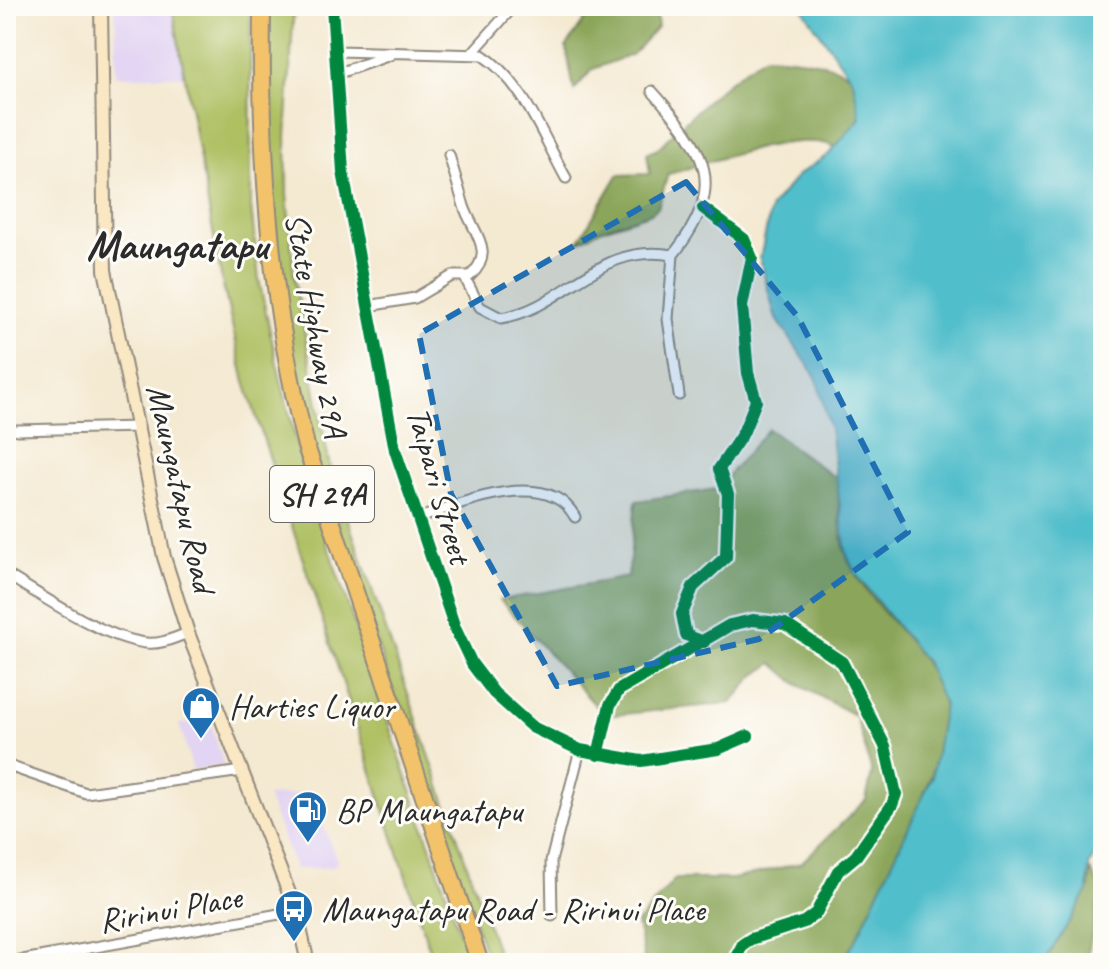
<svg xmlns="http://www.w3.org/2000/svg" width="1109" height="969" viewBox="0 0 1109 969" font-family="Caveat,sans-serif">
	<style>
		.built { fill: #e2d4f3 }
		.green { fill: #afc064; stroke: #6d7648; stroke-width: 2 }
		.forest { fill: #8ba65a; stroke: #5b6842; stroke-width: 2 }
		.water { fill: #51becb; stroke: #3e747b; stroke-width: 2 }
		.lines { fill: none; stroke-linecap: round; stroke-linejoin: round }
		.street-casing { stroke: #908a7e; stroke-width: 13 }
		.secondary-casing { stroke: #908a7e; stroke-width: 16 }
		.highway-casing { stroke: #908a7e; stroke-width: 20 }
		.street { stroke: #fff; stroke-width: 9 }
		.secondary { stroke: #fae7c3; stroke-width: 12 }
		.highway { stroke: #f2c36a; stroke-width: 16 }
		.cycleway-casing { stroke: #fdfcf7; stroke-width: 17 }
		.cycleway { stroke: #00873e; stroke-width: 12 }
		.marked { fill: #1f6fb2; fill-opacity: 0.2; stroke: #1f6fb2; stroke-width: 6; stroke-dasharray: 16 10; stroke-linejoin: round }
		.labels { text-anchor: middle; stroke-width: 6; stroke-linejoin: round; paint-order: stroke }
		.shield { fill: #fdfcf7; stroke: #6a6a68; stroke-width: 2 }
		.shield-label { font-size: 32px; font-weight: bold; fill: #2b2b2b }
		.street-label { font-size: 34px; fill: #2b2b2b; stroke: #fdfcf7 }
		.poi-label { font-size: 34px; fill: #2b2b2b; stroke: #fdfcf7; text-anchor: start }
		.district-label { font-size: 42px; font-weight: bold; fill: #2b2b2b; stroke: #fdfcf7 }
	</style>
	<rect width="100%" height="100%" fill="#fdfcf7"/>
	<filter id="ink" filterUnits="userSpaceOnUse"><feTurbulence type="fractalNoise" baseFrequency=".0125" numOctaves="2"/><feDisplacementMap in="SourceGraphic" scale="16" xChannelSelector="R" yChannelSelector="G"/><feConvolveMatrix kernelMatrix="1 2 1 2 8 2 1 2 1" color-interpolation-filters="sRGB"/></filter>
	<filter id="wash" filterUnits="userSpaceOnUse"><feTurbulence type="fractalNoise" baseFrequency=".006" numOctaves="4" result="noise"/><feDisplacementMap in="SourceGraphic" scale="32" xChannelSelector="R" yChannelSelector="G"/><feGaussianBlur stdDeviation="1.8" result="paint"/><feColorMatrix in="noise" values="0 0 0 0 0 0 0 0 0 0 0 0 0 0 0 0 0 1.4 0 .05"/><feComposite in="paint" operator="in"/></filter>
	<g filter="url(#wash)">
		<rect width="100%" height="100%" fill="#f4e9d1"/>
		<!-- built -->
		<path class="built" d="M 115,6 L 172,6 L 185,76 L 116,76 Z
			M 210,721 L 224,765 L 193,770 L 179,724 Z
			M 311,793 L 337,861 L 334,867 L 295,869 L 267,796 Z"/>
		<!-- green -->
		<path class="green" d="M 172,6 L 250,6 L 251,207 L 259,280 L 277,364 L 306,482 L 470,963 L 434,963 L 245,382 L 221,276 Z
			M 269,6 L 294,6 L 286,136 L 287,195 L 294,276 L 330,468 L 501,963 L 489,963 L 403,721 L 308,436 L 286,332 L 268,145 Z"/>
		<!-- forest -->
		<path class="forest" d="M 594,6 L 655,6 L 658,26 L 633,54 L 593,69 L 574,90 L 566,47 Z
			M 765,56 C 785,57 844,61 853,81 C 857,92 858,107 860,118 L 836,147 C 796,129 710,163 668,174 L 658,208 L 651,213 L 600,230 L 578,242 L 618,175 L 650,174 L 647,153 L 656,150 C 692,116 722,82 765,56 Z
			M 768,429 L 837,479 C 840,503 838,534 847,557 C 869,611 928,644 943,703 C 956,753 879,891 856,940 L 841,963 L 645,963 L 637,923 L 675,879 L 733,879 L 801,863 L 866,800 L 872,773 L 856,716 L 797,684 L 773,663 L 754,676 L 731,703 L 605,716 L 500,600 L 628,577 L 636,501 L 716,489 Z
			M 1091,871 L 1101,889 L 1086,963 L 1044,963 L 1088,891 Z"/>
		<!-- water -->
		<path class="water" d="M 801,6 L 1103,6 L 1103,841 L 1089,865 L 1088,891 L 1044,963 L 841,963 L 856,940 L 932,777 L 944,705 L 926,663 L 855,573 L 846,553 L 830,428 L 816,377 L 775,316 L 760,259 L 771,207 L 798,175 L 829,154 L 860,118 L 853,81 Z"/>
	</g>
	<g filter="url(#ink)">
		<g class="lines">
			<defs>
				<path id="street" d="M 332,6 L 343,172 L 395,450 L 455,628 L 472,664 L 494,693 L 532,727 L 580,750 L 641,761 L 718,749 L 748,736
					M 338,51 L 482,55 C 523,81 543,137 566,178
					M 473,52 L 514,6
					M 339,73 L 390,55
					M 673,255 L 668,319 L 679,395
					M 465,278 L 480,307 L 501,318 C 566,308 598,241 673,255 C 728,185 707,152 652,91
					M 368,306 L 415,298 L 452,276 L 470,276 C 497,252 472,231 464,206 C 459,189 454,172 449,155
					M 17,430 L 139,427
					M 418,519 C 459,503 548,466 575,517
					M 6,574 C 43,597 102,637 146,643 C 160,645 174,638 188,633
					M 6,765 L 86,793 L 242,771
					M 552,916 L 551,861 L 580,750
					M 6,963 L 296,911"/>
				<path id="secondary" d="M 101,6 L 105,270 L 164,557 L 188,633 L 296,911 L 308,963"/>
				<path id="highway" d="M 262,6 C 260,156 269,300 306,446 L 480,963"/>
			</defs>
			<!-- street casing -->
			<use href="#street" class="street-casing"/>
			<!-- secondary casing -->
			<use href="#secondary" class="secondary-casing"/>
			<!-- highway casing -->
			<use href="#highway" class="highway-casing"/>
			<!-- street -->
			<use href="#street" class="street"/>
			<!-- secondary -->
			<use href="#secondary" class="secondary"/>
			<!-- highway -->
			<use href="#highway" class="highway"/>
			<defs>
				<path id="cycleway" d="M 332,6 L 343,172 L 395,450 L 455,628 L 472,664 L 494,693 L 532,727 L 580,750 L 641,761 L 718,749 L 748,736
					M 703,208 L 744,239 L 752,258 L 742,306 L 748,373 L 756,401 L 743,433 L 719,469 L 728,494 L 726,557 L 693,587 L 682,614 L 686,635 L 704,642
					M 598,755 L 610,705 L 619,690 L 730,625 L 753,620 L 785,624 L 842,662 L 885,746 L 896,794 L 892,805 L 856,856 L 838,871 L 816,913 L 804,922 L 751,939 L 743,944 L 733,963"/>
			</defs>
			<!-- cycleway casing -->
			<use href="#cycleway" class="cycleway-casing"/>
			<!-- cycleway -->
			<use href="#cycleway" class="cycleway"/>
		</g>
	</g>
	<!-- marked area -->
	<path class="marked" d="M 686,182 L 798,317 L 908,532 L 759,639 L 557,686 L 451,494 L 419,334 Z"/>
	<!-- icons -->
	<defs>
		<symbol id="shop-pin" viewBox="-11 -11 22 30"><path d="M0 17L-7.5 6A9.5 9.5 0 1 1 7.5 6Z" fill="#1f6fb2" stroke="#fdfcf7"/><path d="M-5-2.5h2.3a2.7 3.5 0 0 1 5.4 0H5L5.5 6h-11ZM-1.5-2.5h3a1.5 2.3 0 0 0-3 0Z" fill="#fff"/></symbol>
		<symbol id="fuel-pin" viewBox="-11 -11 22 30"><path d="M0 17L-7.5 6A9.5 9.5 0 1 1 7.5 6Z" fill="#1f6fb2" stroke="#fdfcf7"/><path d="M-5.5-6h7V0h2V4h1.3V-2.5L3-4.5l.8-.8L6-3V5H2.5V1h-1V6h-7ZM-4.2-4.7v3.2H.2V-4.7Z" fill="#fff"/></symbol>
		<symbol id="bus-pin" viewBox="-11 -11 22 30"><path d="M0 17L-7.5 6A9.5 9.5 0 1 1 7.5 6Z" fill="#1f6fb2" stroke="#fdfcf7"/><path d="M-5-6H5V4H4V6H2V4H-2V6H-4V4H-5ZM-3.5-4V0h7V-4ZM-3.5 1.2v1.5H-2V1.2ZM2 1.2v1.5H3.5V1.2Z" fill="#fff"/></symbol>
	</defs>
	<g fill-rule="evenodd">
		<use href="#shop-pin" x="179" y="684" width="44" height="60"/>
		<use href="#fuel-pin" x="286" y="788" width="44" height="60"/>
		<use href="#bus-pin" x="272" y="887" width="44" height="60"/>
	</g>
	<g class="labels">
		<!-- shield labels -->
		<rect class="shield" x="270" y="466" width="104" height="56" rx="6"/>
		<g class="shield-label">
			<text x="322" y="505">SH 29A</text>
		</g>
		<!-- street labels -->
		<g class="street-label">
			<text transform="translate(317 325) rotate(80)" y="12">State Highway 29A</text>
			<text transform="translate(440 485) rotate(74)" y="12">Taipari Street</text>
			<text transform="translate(182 488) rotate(77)" y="12">Maungatapu Road</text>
			<text transform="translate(170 908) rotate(-10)" y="12">Ririnui Place</text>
		</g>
		<!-- poi labels -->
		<g class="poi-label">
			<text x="229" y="718">Harties Liquor</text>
			<text x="336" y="822">BP Maungatapu</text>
			<text x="322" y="921">Maungatapu Road - Ririnui Place</text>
		</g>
		<!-- district labels -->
		<g class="district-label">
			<text x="177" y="259">Maungatapu</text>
		</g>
	</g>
	<!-- margin -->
	<rect width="1109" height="969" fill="none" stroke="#fdfcf7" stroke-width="32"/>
</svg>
